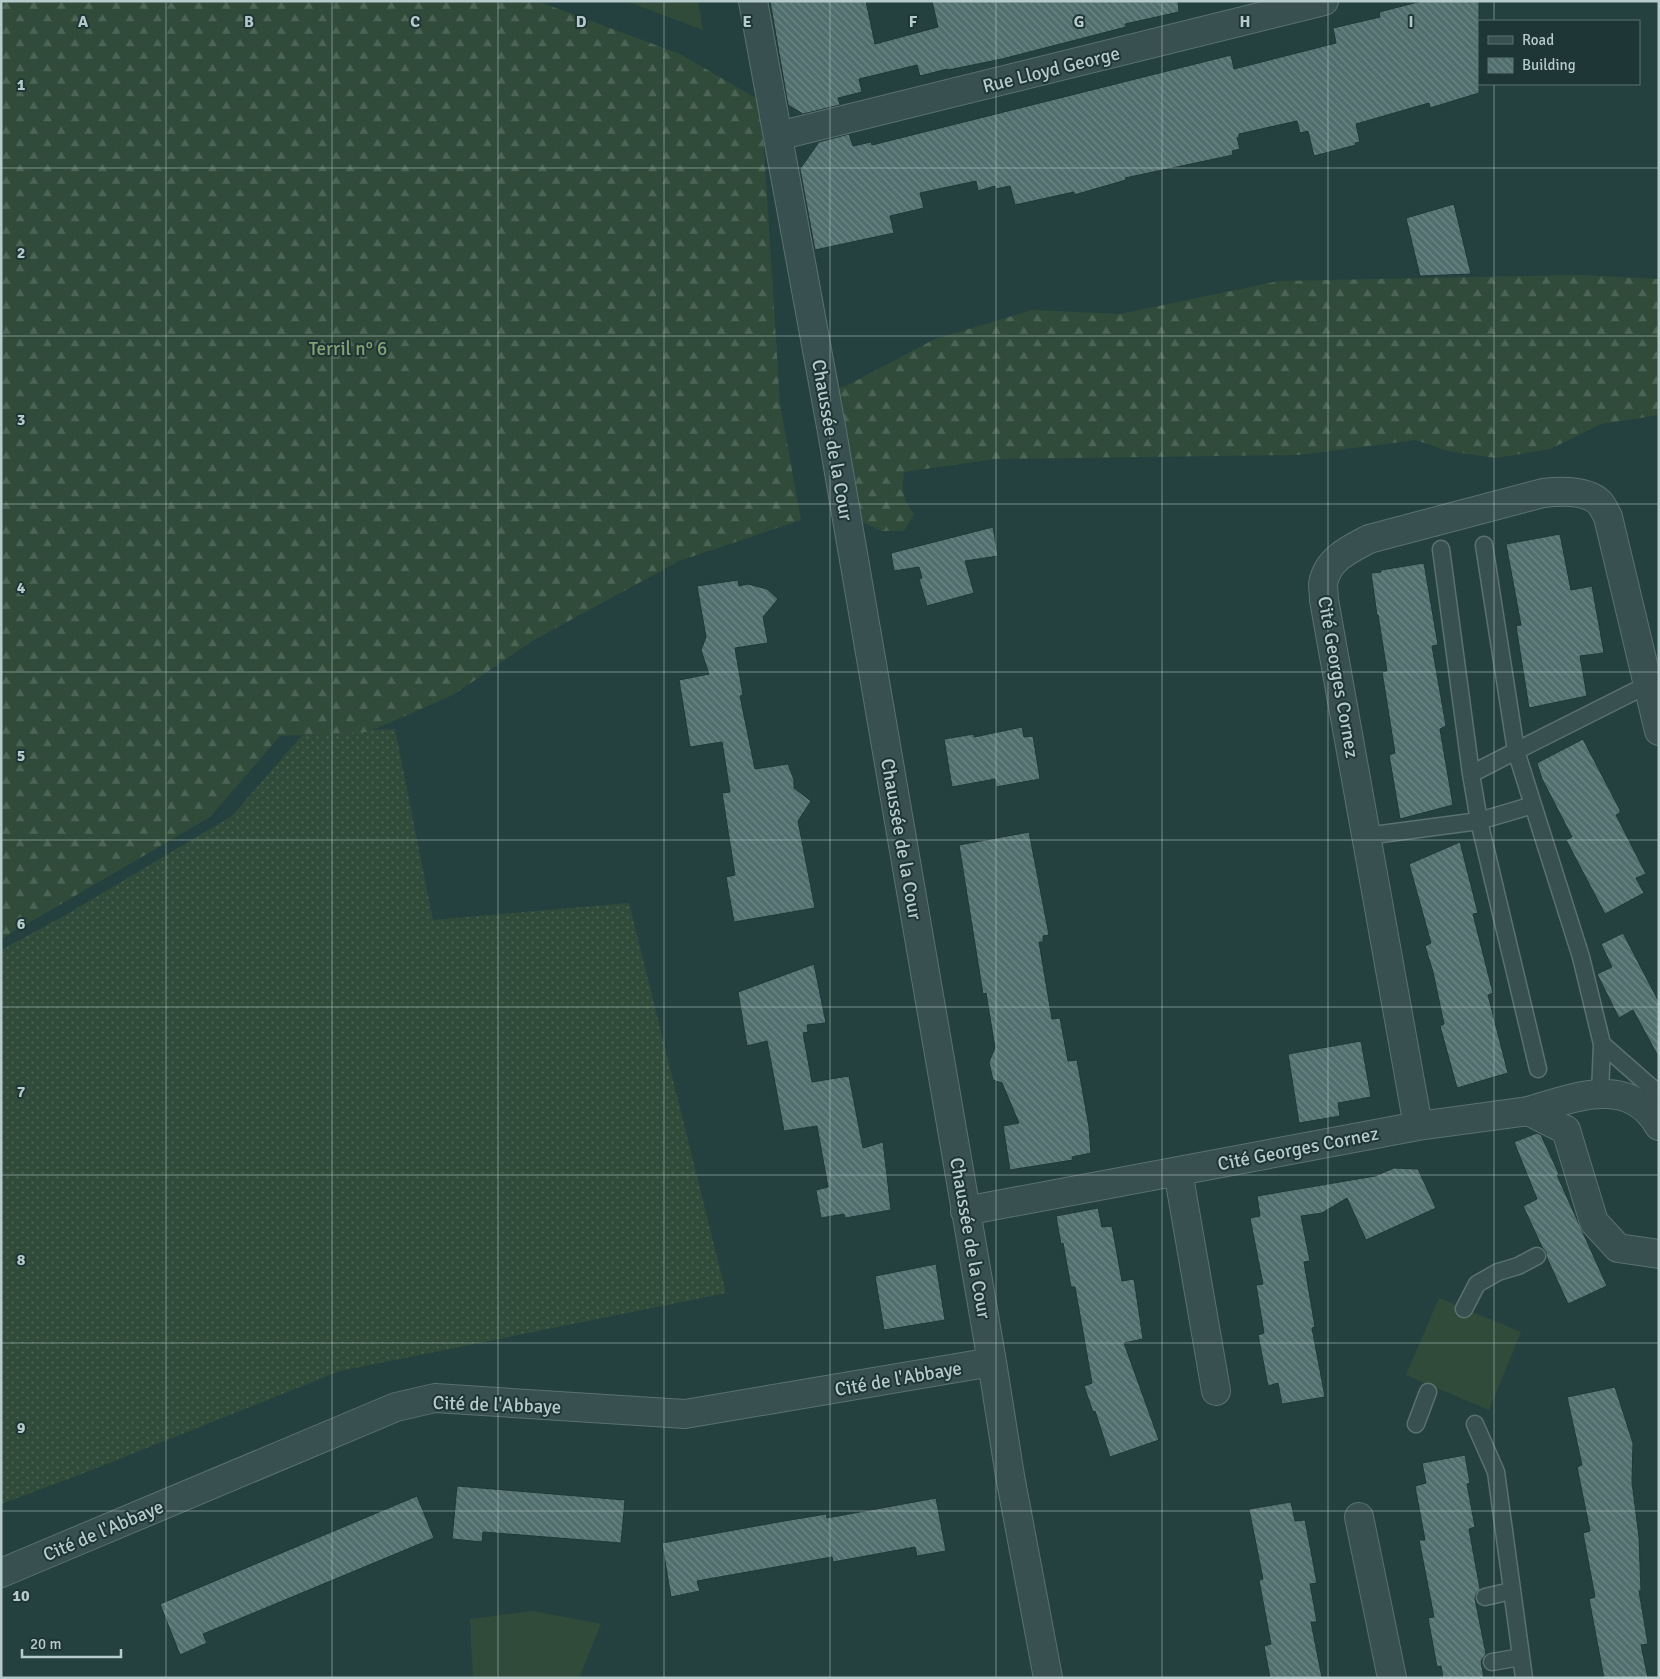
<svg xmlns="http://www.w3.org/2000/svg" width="1660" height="1679" viewBox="0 0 1660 1679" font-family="Signika,sans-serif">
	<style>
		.grass { fill: url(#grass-dots) }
		.forest { fill: url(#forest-firs) }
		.garden { fill: #304b3a }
		.building { fill: url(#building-back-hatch); stroke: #203837 }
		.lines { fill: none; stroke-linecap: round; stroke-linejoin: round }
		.lane-casing { stroke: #5a7170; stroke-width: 19 }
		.street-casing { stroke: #5a7170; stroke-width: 30 }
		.lane { stroke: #395050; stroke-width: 16 }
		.street { stroke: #395050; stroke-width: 28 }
		.grid { fill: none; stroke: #b6cbcb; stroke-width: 1; stroke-opacity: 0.55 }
		.labels { text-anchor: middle; stroke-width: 4; stroke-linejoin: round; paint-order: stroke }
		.street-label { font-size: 19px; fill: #b6cbcb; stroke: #1e3635 }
		.park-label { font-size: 19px; fill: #86a174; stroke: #1e3635 }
		.grid-label { font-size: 16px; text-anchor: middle; font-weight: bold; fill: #b6cbcb; stroke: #1e3635; stroke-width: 4; stroke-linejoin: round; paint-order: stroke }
	</style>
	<defs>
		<pattern id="grass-dots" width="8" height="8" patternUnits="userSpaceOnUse" patternTransform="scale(1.25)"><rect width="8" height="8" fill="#304b3a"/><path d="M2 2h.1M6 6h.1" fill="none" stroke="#4c6455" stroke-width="1.8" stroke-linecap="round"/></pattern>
		<pattern id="forest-firs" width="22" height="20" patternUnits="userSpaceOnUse" patternTransform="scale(1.25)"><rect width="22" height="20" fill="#304b3a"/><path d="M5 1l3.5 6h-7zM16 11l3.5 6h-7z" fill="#4c6455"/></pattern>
		<pattern id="building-back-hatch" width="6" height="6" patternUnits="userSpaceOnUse" patternTransform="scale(1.25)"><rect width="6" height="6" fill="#506e6d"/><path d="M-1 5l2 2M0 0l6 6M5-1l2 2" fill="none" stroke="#6f8887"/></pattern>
	</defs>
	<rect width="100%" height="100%" fill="#25413f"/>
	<!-- grass -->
	<path class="grass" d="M 395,729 L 433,920 L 629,903 L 726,1293 L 340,1371 L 84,1473 L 1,1504 L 1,950 L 64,916 L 232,816 L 304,733 Z"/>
	<!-- forest -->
	<path class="forest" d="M 1,1 L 537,1 L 680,54 L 761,101 L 780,404 L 801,520 L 679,561 L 534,640 L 453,695 L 368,732 L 280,736 L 210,817 L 1,939 Z
		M 1580,275 L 1659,279 L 1659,415 L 1601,424 L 1550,449 L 1496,458 L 1448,451 L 1416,440 L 1298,455 L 995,459 L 904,472 C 902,491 902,498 914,514 L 904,531 L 882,531 L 839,512 L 817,393 L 846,386 L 935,339 L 1032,310 L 1120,314 L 1279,281 Z"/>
	<!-- garden -->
	<path class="garden" d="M 626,1 L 698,1 L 703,30 Z
		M 1439,1298 L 1521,1332 L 1489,1410 L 1406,1375 Z
		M 533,1611 L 601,1624 L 579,1678 L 473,1678 L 470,1619 Z"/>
	<!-- building -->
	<path class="building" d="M 770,1 L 866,1 L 875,44 L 938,27 L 932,1 L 1178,1 L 1179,12 L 1125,24 L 1126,27 L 1002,59 L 948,70 L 947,69 L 920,76 L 917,65 L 859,79 L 862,92 L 838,98 L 840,105 L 803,114 L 788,105 Z
		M 1422,1 L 1479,1 L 1479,93 L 1430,108 L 1429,103 L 1356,124 L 1360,142 L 1355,143 L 1356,145 L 1314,156 L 1308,131 L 1300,133 L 1297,121 L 1239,134 L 1239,137 L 1237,138 L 1240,149 L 1232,151 L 1233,155 L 1125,178 L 1126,180 L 1074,195 L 1074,192 L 1015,205 L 1010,186 L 996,189 L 995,186 L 978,191 L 976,181 L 920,193 L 924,208 L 890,216 L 894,233 L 815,250 L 800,169 L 819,142 L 849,134 L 853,146 L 871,142 L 872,145 L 1231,55 L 1234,69 L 1336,43 L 1333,28 L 1380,17 L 1379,12 Z
		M 1454,204 L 1471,274 L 1420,276 L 1406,218 Z
		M 993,527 L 998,556 L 965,561 L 974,593 L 927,606 L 919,579 L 922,578 L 919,567 L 894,571 L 891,553 Z
		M 1560,534 L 1571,590 L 1592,586 L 1604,653 L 1580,656 L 1587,696 L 1529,708 L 1516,626 L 1521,625 L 1506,544 Z
		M 1424,563 L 1438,645 L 1432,646 L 1446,726 L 1440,729 L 1453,805 L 1400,819 L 1389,755 L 1395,753 L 1382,672 L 1387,671 L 1378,615 L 1377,615 L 1371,573 L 1381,572 L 1381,570 Z
		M 738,580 L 739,586 L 748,584 L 767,589 L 778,599 L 763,617 L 768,643 L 735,648 L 743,695 L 740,696 L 755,769 L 788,764 L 794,780 L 794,788 L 811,801 L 798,821 L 815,908 L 734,922 L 726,877 L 735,875 L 722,793 L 730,792 L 722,742 L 690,747 L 679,680 L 709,674 L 701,650 L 706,637 L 697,586 Z
		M 1022,727 L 1024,737 L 1033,736 L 1040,779 L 996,787 L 995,779 L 952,787 L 944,739 L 974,734 L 974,737 Z
		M 1583,739 L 1620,810 L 1620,813 L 1616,815 L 1646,874 L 1636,878 L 1644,893 L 1605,914 L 1566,840 L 1572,837 L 1542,779 L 1537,763 Z
		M 1029,832 L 1049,935 L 1043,936 L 1043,942 L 1039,942 L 1052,1019 L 1060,1018 L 1068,1061 L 1077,1060 L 1089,1127 L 1091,1153 L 1072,1157 L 1073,1160 L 1010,1170 L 1003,1126 L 1019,1123 L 1002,1083 L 993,1080 L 989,1062 L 995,1048 L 986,993 L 983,994 L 959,845 Z
		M 1460,842 L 1478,913 L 1473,914 L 1493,993 L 1488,995 L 1508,1073 L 1457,1088 L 1440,1026 L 1444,1024 L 1433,972 L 1425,946 L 1431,943 L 1409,864 Z
		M 1623,933 L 1659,1002 L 1659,1058 L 1633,1010 L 1619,1018 L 1597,974 L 1612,967 L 1601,944 Z
		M 814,964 L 826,1023 L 807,1025 L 808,1032 L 803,1033 L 812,1082 L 849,1076 L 863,1148 L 883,1142 L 891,1210 L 845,1218 L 844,1214 L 821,1218 L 816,1190 L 828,1187 L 817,1126 L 784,1131 L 767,1041 L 747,1046 L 738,992 Z
		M 1361,1041 L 1371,1097 L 1338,1103 L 1340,1116 L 1299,1123 L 1288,1054 Z
		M 1537,1133 L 1541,1135 L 1559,1174 L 1557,1175 L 1607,1286 L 1568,1304 L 1547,1258 L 1546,1252 L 1542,1247 L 1523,1206 L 1537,1199 L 1514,1142 Z
		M 1394,1168 L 1418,1169 L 1436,1208 L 1366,1240 L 1347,1198 L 1322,1213 L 1301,1216 L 1310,1261 L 1304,1262 L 1315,1327 L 1312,1328 L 1325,1397 L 1282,1404 L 1278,1383 L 1268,1386 L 1258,1335 L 1264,1333 L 1256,1285 L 1263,1284 L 1250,1218 L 1260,1216 L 1257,1196 L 1375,1176 Z
		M 1098,1208 L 1102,1227 L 1112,1226 L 1122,1281 L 1134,1279 L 1143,1339 L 1124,1343 L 1159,1440 L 1110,1457 L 1095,1411 L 1093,1412 L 1084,1386 L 1092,1383 L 1075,1287 L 1071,1287 L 1063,1243 L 1061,1244 L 1056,1216 Z
		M 936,1264 L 945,1320 L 884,1330 L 875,1276 Z
		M 1615,1387 L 1633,1443 L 1632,1482 L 1639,1537 L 1641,1591 L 1639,1591 L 1648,1644 L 1641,1645 L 1648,1678 L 1604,1678 L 1589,1599 L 1595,1597 L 1583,1533 L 1590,1531 L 1577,1467 L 1582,1465 L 1567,1397 Z
		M 1465,1455 L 1470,1483 L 1467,1484 L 1475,1527 L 1469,1529 L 1480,1589 L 1476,1594 L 1475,1599 L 1486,1654 L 1481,1661 L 1484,1678 L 1443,1678 L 1441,1666 L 1437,1667 L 1428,1618 L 1434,1617 L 1419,1540 L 1425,1540 L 1415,1486 L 1426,1483 L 1422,1463 Z
		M 457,1486 L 625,1500 L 621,1543 L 483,1532 L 482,1542 L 452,1539 Z
		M 417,1496 L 434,1538 L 203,1634 L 207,1643 L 180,1655 L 160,1604 Z
		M 936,1498 L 946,1551 L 917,1556 L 915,1547 L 833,1562 L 832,1557 L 697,1581 L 700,1591 L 671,1597 L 662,1543 L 784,1521 L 826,1514 L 827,1518 Z
		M 1291,1502 L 1295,1521 L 1305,1520 L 1317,1583 L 1310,1584 L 1317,1622 L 1311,1622 L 1322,1678 L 1270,1678 L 1264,1646 L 1271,1644 L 1259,1580 L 1263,1579 L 1249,1509 Z"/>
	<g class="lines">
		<defs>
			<path id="lane" d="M 1441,549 L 1471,774 L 1479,821 L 1538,1069
				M 1471,774 L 1516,751 L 1484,545
				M 1366,836 L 1479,821 L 1533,805
				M 1602,1044 L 1659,1094
				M 1600,1094 L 1602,1044 L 1581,957 L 1516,751 L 1647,685
				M 1464,1309 L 1477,1284 L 1498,1272 L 1518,1266 L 1537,1256
				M 1416,1424 L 1428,1392
				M 1475,1424 L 1496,1472 L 1524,1678
				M 1485,1597 L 1511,1591
				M 1492,1662 L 1521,1657"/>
			<path id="street" d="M 753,1 L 831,426 L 992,1362 L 1010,1476 L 1048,1678
				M 778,136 L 1324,1
				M 1659,731 L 1608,517 C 1606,513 1603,507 1600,503 C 1587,490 1560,491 1543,493 L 1369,539 C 1350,549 1327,559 1323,584 C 1323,589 1324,595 1324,600 L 1418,1126 L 1528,1111 L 1566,1130 L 1594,1222 L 1618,1248 L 1659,1254
				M 1528,1111 C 1573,1098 1629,1074 1659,1126
				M 1178,1171 L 1216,1391
				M 965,1211 L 1418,1126
				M 1359,1517 L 1392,1678
				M 1,1573 L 396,1407 L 435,1398 L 685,1414 L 992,1362"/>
		</defs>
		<!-- lane casing -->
		<use href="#lane" class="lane-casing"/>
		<!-- street casing -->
		<use href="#street" class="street-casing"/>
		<!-- lane -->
		<use href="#lane" class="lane"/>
		<!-- street -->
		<use href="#street" class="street"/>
	</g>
	<!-- grid -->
	<path class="grid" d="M 166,1 L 166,1678M 332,1 L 332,1678M 498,1 L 498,1678M 664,1 L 664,1678M 830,1 L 830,1678M 996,1 L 996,1678M 1162,1 L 1162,1678M 1328,1 L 1328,1678M 1494,1 L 1494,21M 1494,84 L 1494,1678M 1,168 L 1659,168M 1,336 L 1659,336M 1,504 L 1659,504M 1,672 L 1659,672M 1,840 L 1659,840M 1,1007 L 1659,1007M 1,1175 L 1659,1175M 1,1343 L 1659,1343M 1,1511 L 1659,1511"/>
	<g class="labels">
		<!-- street labels -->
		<g class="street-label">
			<text transform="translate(1051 69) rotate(-14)" y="7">Rue Lloyd George</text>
			<text transform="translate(833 440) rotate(80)" y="7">Chaussée de la Cour</text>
			<text transform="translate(1339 677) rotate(80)" y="7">Cité Georges Cornez</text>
			<text transform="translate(902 839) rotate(80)" y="7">Chaussée de la Cour</text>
			<text transform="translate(1298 1148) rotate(-11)" y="7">Cité Georges Cornez</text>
			<text transform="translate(971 1238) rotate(80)" y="7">Chaussée de la Cour</text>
			<text transform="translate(898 1378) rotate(-10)" y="7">Cité de l'Abbaye</text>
			<text transform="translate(497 1404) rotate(2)" y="7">Cité de l'Abbaye</text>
			<text transform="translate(103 1530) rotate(-23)" y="7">Cité de l'Abbaye</text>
		</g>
		<!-- park labels -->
		<g class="park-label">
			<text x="348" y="355">Terril n° 6</text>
		</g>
	</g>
	<g class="grid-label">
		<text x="83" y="27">A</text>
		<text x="249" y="27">B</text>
		<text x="415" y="27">C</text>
		<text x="581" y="27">D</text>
		<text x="747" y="27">E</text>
		<text x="913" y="27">F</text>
		<text x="1079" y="27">G</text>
		<text x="1245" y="27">H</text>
		<text x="1411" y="27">I</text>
		<text x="21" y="90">1</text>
		<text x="21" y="258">2</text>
		<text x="21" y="425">3</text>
		<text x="21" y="593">4</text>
		<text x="21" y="761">5</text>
		<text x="21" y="929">6</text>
		<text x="21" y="1097">7</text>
		<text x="21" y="1265">8</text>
		<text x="21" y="1433">9</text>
		<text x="21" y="1601">10</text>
	</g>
	<!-- border -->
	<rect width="1660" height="1679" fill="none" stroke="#b6cbcb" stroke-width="5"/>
	<!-- legend -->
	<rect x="1478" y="20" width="162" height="65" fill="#1e3635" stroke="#5b7271"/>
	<rect x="1488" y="36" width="25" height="8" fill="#395050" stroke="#5b7271"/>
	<text x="1522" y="45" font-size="15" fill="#b6cbcb">Road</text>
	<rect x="1488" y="58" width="25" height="15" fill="url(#building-back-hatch)" stroke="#5b7271"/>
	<text x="1522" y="70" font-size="15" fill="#b6cbcb">Building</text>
	<!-- scale -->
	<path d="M22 1649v8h99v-8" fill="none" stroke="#b6cbcb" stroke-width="2.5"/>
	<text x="30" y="1649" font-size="15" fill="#b6cbcb" stroke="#1e3635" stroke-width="4" paint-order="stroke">20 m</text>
</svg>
